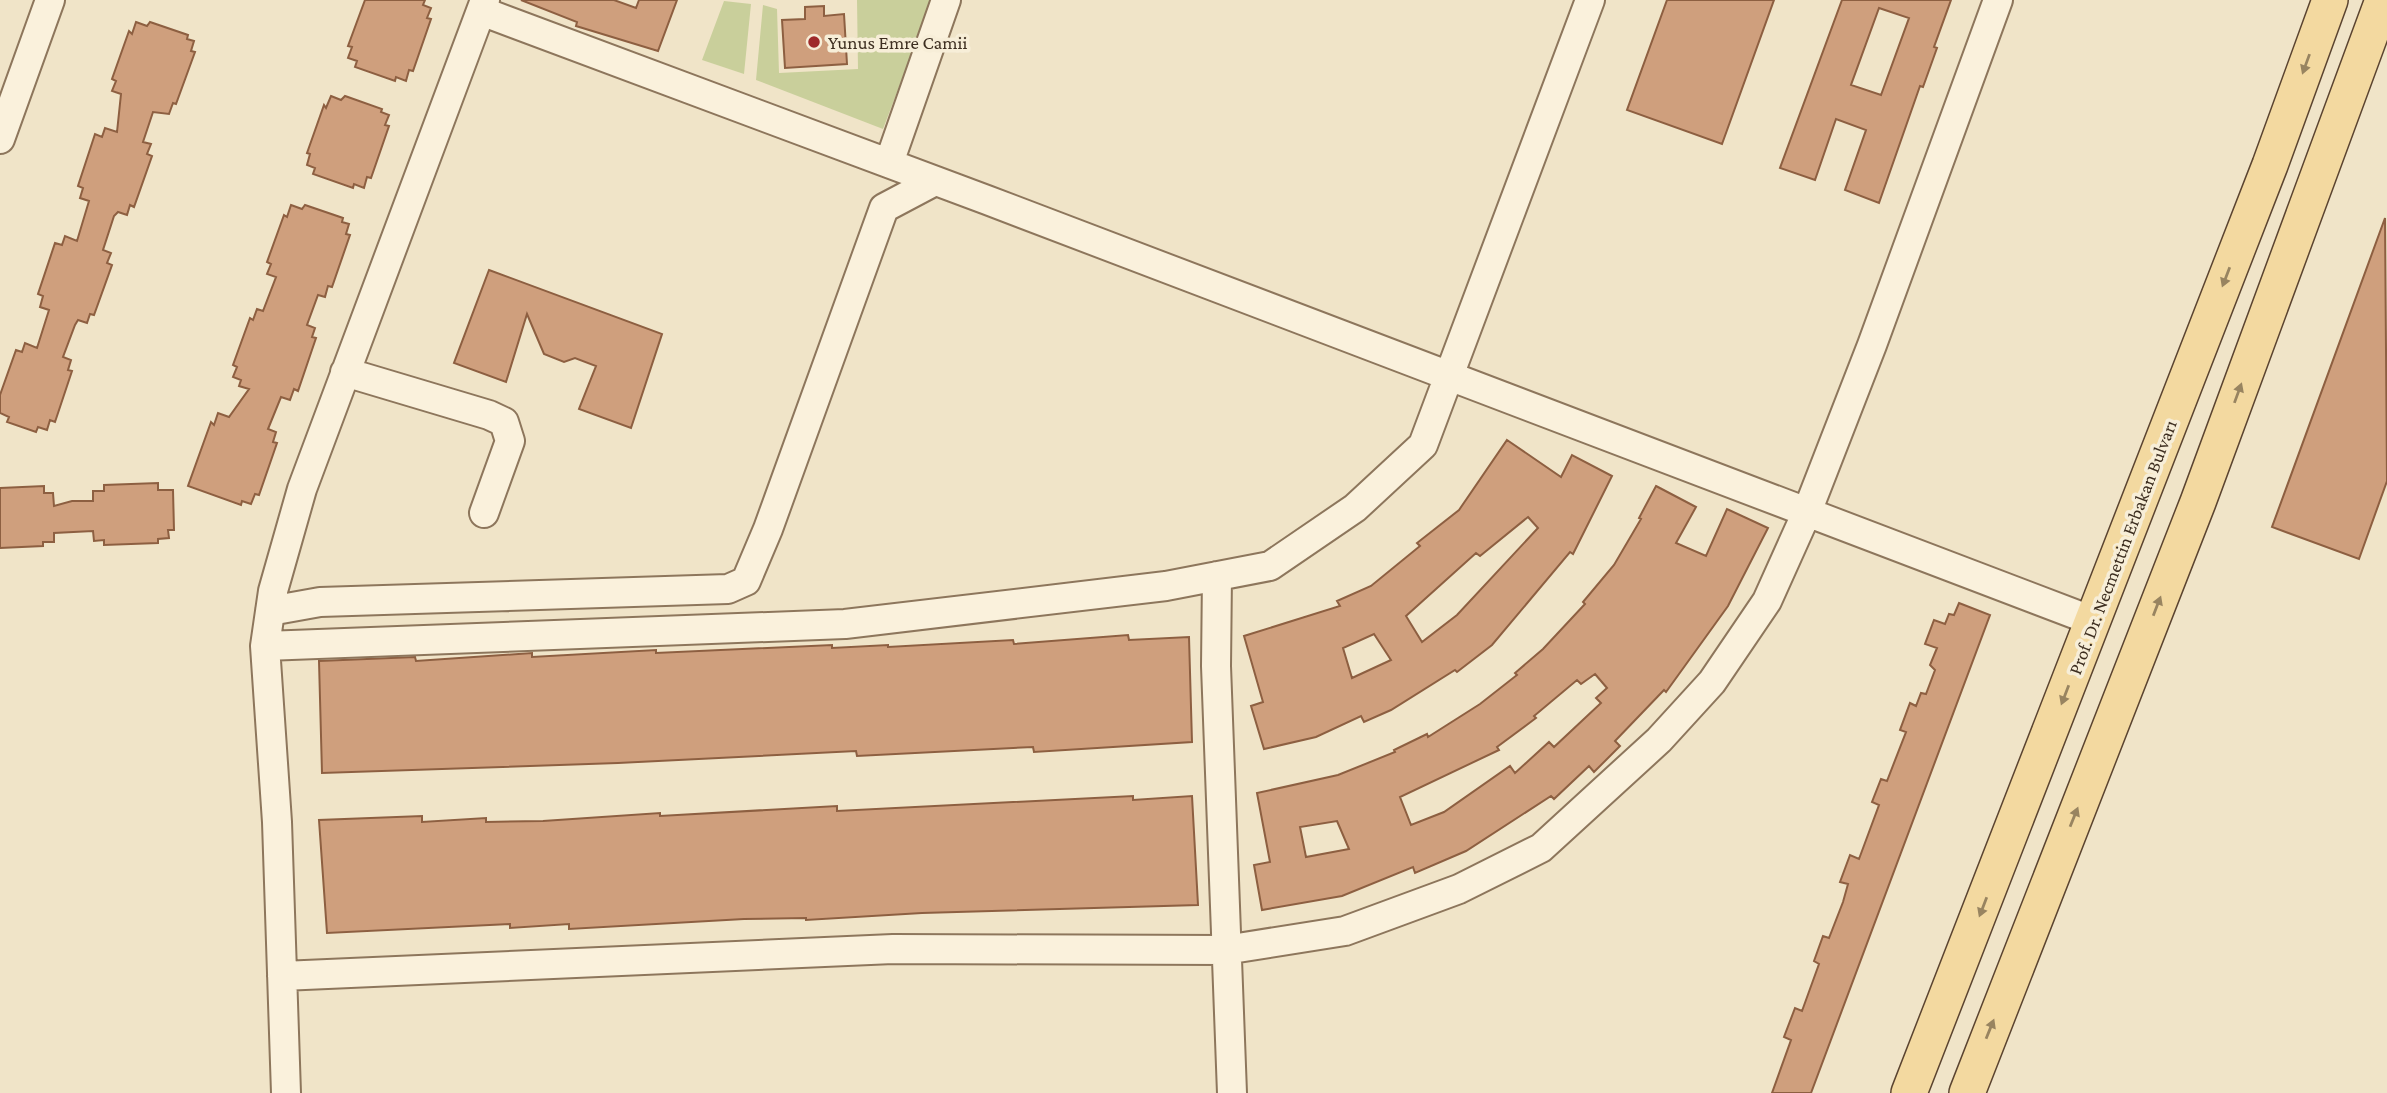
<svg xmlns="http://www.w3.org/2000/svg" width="2387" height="1093" viewBox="0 0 2387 1093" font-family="'Crimson Pro',serif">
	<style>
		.green { fill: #c9cf9b }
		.building { fill: #cf9f7d; stroke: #8d5f41; stroke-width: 2; fill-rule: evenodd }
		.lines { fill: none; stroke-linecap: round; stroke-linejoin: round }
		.minor-casing { stroke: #8d765c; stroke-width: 32 }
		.major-casing { stroke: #5b4430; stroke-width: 38 }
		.minor { stroke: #faf1dc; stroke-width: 28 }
		.major { stroke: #f3d9a0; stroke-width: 35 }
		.oneway { fill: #988460 }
		.poi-dot { fill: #9e2a2b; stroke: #f7eed8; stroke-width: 2.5 }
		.labels { text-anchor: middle; stroke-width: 7; stroke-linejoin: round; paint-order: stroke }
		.poi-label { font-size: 19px; fill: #3d2e20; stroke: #f7eed8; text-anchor: start }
		.street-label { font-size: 19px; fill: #3d2e20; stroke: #f7eed8 }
	</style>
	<rect width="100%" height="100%" fill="#f0e4c8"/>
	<!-- green -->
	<path class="green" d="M 857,0 L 932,0 L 883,129 L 756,80 L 763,5 L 777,9 L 779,73 L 858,69 Z
		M 724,1 L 751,4 L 744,74 L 702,60 Z"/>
	<!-- building -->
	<path class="building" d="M 365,0 L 425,0 L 423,5 L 431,8 L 427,18 L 431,19 L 413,71 L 409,70 L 406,81 L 396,77 L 395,81 L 355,67 L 357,61 L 348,58 L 352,47 L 348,46 Z
		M 521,0 L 614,0 L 636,8 L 639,0 L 677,0 L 658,51 L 576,26 L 577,22 Z
		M 1667,0 L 1774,0 L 1722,144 L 1627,110 Z
		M 1842,0 L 1951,0 L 1934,47 L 1937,48 L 1923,87 L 1920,86 L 1879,203 L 1845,190 L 1866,130 L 1836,119 L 1815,180 L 1780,168 ZM 1879,8 L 1909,18 L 1881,95 L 1851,85 Z
		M 824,6 L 824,16 L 844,14 L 847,64 L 785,68 L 782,20 L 805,19 L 805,7 Z
		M 136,22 L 147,26 L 150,22 L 188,35 L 187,39 L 194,41 L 191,51 L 195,52 L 176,104 L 173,103 L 169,114 L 153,112 L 143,142 L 151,144 L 147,154 L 152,156 L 134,207 L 130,205 L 127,215 L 118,212 L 114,216 L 103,250 L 111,253 L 107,263 L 112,265 L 94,315 L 90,314 L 87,323 L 78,320 L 75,325 L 63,357 L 71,360 L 68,370 L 72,371 L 55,422 L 50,420 L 47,430 L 38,427 L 36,432 L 7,422 L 9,417 L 0,413 L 0,395 L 16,350 L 22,352 L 25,343 L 37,348 L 49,310 L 40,307 L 43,296 L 38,294 L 55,243 L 62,245 L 65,236 L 77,241 L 89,201 L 80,198 L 83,188 L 78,186 L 95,134 L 102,137 L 105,128 L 117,132 L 121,94 L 112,91 L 116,81 L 112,79 L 129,31 L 132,34 Z
		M 331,96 L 341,100 L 345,96 L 382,109 L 381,112 L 389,115 L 385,125 L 389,126 L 371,178 L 367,177 L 364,188 L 354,184 L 353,188 L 313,174 L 315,168 L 307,165 L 310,154 L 307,153 L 324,105 L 326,108 Z
		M 291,205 L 302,209 L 305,205 L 343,218 L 342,222 L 349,224 L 346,234 L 350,235 L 332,287 L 328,286 L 325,297 L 318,295 L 307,325 L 315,328 L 312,337 L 316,338 L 298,391 L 294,389 L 290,400 L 281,397 L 268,429 L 276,432 L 273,442 L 277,443 L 259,495 L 255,494 L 251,504 L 242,501 L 241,505 L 188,486 L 211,422 L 214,425 L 218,413 L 229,417 L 249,389 L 239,386 L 241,380 L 233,377 L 237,367 L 233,365 L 250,318 L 253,320 L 257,309 L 263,311 L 276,277 L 267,274 L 271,264 L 267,262 L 284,215 L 287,217 Z
		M 2385,218 L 2387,481 L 2359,559 L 2272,527 Z
		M 489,270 L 662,334 L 631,428 L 579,409 L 596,366 L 575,358 L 564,362 L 544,354 L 527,314 L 506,382 L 454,363 Z
		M 1507,440 L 1561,477 L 1572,455 L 1612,476 L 1573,554 L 1570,552 L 1492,645 L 1457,672 L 1455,670 L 1391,710 L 1364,722 L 1361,716 L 1316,737 L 1264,749 L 1251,706 L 1263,702 L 1244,636 L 1340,606 L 1337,601 L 1371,586 L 1420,546 L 1417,543 L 1459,510 ZM 1528,517 L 1538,528 L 1457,615 L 1422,642 L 1406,616 L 1476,553 L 1480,556 ZM 1374,634 L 1391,660 L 1352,678 L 1343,648 Z
		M 158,483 L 158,490 L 173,490 L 174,530 L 168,530 L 169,538 L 158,539 L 158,543 L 104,545 L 104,540 L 94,541 L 93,531 L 54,533 L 54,542 L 43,542 L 43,546 L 0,548 L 0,488 L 44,486 L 44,493 L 53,493 L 54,506 L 72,501 L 93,501 L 93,491 L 104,491 L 104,485 Z
		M 1656,486 L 1696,507 L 1676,543 L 1706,556 L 1727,509 L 1768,528 L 1728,606 L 1666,692 L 1664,690 L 1615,741 L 1620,746 L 1594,772 L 1589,766 L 1554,799 L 1551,796 L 1466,851 L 1415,873 L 1413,867 L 1342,896 L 1262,910 L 1254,865 L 1270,862 L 1257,793 L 1338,775 L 1395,752 L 1394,750 L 1427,734 L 1428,737 L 1480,704 L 1517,675 L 1515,673 L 1543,649 L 1585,604 L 1583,602 L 1614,565 L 1641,519 L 1639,518 ZM 1595,674 L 1607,688 L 1596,698 L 1601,703 L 1554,747 L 1549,742 L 1515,773 L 1510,766 L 1444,812 L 1411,825 L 1400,797 L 1499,750 L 1497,747 L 1536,718 L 1534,716 L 1577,680 L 1581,684 ZM 1337,821 L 1349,849 L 1306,857 L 1300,827 Z
		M 1959,603 L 1990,615 L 1811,1093 L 1772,1093 L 1791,1040 L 1784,1037 L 1795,1008 L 1802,1011 L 1819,964 L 1814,961 L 1823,936 L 1829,938 L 1843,902 L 1848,884 L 1840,882 L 1850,855 L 1859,859 L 1879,805 L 1872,802 L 1881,779 L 1887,781 L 1906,732 L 1900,730 L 1910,703 L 1916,706 L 1921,693 L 1926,694 L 1935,670 L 1930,665 L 1937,648 L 1925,644 L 1934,620 L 1945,624 L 1949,614 L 1954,615 Z
		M 1128,635 L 1129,640 L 1189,637 L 1192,742 L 1034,752 L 1033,747 L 857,756 L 856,751 L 618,763 L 322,773 L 319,661 L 415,657 L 416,661 L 532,653 L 532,657 L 656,650 L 656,653 L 832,645 L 832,648 L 888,645 L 888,647 L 1013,640 L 1014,644 Z
		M 1133,796 L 1133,800 L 1192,796 L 1198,905 L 922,913 L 806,920 L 806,918 L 744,919 L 569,929 L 569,924 L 510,928 L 510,924 L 327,933 L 319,820 L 422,816 L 422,822 L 486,818 L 486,822 L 543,821 L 660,813 L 660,816 L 837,806 L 837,811 Z"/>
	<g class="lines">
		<defs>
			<path id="minor" d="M 481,11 L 987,200 L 2093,621
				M 0,139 L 50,0
				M 889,163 L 946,0
				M 345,372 L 489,415 L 504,422 L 510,441 L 484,513
				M 1217,576 L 1216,666 L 1232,1093
				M 270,611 L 320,602 L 728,589 L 746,581 L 768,529 L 884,208 L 935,181
				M 265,646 L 845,624 L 1166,586 L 1270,566 L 1355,508 L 1423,445 L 1590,0
				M 282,976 L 893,949 L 1225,950 L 1345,931 L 1459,889 L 1541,848 L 1659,740 L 1712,682 L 1767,601 L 1807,512 L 1872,345 L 1998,0
				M 286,1093 L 277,822 L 265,646 L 273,591 L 302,489 L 485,0"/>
			<path id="major" d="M 1909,1093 L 2270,165 L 2330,0
				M 1967,1093 L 2198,502 L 2383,0"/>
		</defs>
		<!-- minor casing -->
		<use href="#minor" class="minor-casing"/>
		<!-- major casing -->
		<use href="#major" class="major-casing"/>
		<!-- minor -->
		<use href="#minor" class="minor"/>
		<!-- major -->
		<use href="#major" class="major"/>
	</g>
	<!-- one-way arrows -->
	<defs><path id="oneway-solid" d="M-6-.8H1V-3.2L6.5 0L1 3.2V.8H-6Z" transform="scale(1.75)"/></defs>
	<g class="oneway">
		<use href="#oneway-solid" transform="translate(2306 64) rotate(110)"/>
		<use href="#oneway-solid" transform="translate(2226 277) rotate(111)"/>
		<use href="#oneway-solid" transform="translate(2238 393) rotate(-70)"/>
		<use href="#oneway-solid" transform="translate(2157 606) rotate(-69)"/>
		<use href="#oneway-solid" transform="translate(2065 695) rotate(111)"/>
		<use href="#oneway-solid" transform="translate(2074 817) rotate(-68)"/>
		<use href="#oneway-solid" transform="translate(1983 907) rotate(111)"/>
		<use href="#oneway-solid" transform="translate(1990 1029) rotate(-68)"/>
	</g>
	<!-- markers -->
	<circle class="poi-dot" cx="814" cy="42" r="7"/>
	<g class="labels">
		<!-- poi labels -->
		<g class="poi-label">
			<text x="828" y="49">Yunus Emre Camii</text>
		</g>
		<!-- street labels -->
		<g class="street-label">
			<text transform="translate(2122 547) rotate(-69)" y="7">Prof. Dr. Necmettin Erbakan Bulvarı</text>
		</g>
	</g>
</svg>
